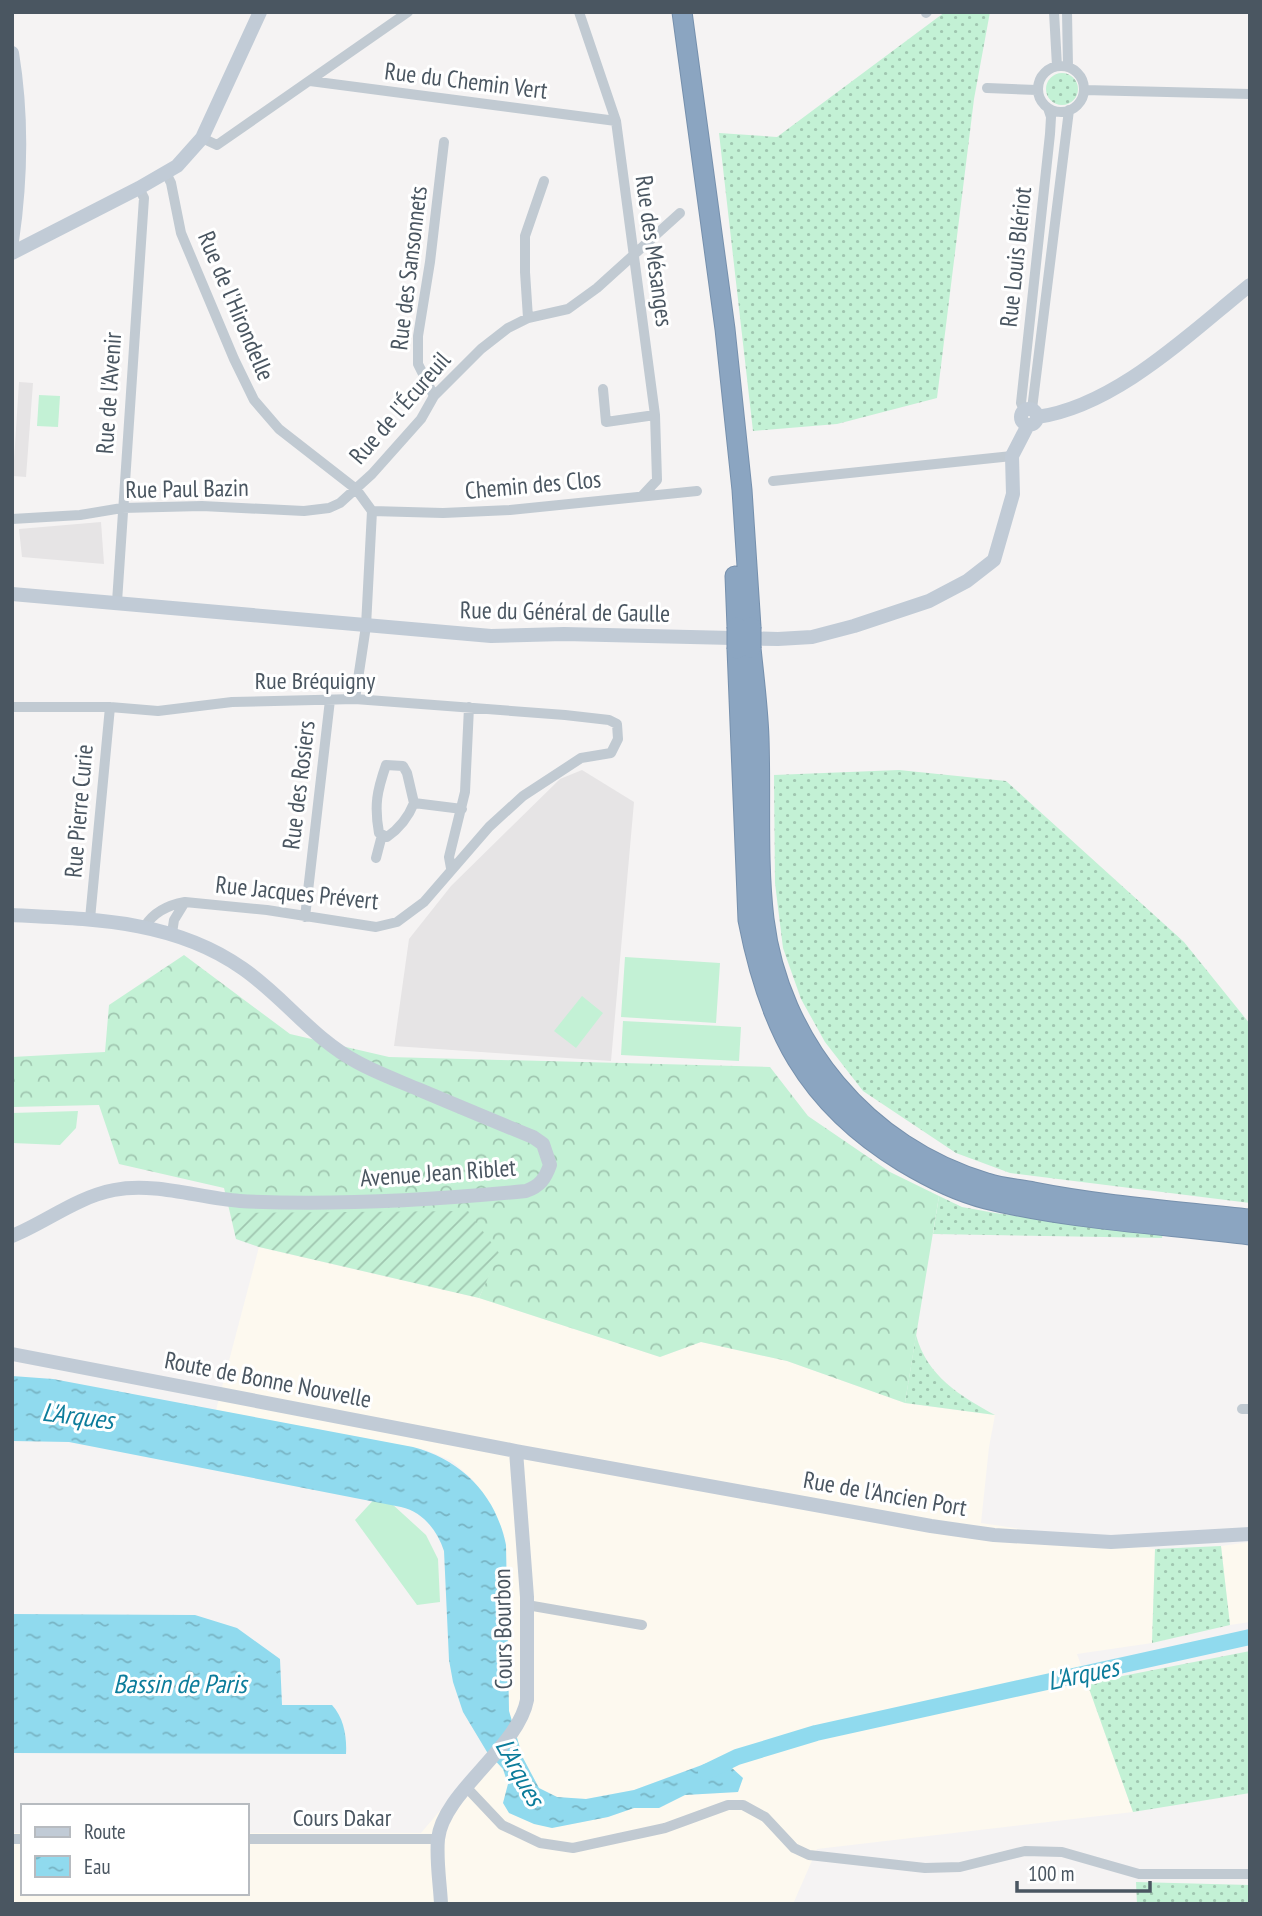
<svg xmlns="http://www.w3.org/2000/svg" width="1262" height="1916" viewBox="0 0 1262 1916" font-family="'PT Sans Narrow',sans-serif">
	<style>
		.commercial { fill: #fdf9ef }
		.education { fill: #e6e4e5 }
		.grass { fill: url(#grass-dots) }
		.forest { fill: url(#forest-crowns) }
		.garden { fill: url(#garden-furrows) }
		.pitch { fill: #c3f1d5 }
		.water { fill: url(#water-ripples) }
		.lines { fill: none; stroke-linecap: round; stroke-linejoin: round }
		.river { stroke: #90daee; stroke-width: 16 }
		.highway-casing { stroke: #7690ad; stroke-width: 21 }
		.street { stroke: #c1cad2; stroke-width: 10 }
		.secondary { stroke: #c1cbd6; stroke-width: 14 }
		.highway { stroke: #8ba5c1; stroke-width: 19 }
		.highway-bridge-casing { stroke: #7690ad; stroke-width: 21; stroke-linecap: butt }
		.highway-bridge { stroke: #8ba5c1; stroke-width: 19 }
		.labels { text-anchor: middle; stroke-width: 6; stroke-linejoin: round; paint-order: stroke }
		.street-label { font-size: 24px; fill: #4a5661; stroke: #fff }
		.water-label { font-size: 26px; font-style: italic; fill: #0c7c9b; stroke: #fff }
	</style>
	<defs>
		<pattern id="grass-dots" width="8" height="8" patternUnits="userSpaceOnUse" patternTransform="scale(1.75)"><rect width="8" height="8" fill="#c3f1d5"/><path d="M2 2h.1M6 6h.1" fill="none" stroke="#a0c6b0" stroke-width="1.8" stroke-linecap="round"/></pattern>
		<pattern id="forest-crowns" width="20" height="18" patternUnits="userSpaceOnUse" patternTransform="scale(1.75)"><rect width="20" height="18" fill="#c3f1d5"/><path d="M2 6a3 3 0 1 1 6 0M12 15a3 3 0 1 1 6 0" fill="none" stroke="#a0c6b0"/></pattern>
		<pattern id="garden-furrows" width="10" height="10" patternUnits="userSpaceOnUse" patternTransform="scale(1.75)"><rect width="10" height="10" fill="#c3f1d5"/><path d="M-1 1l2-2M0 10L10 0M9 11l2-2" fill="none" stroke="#a0c6b0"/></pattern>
		<pattern id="water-ripples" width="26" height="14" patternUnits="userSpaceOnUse" patternTransform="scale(1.75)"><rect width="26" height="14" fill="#90daee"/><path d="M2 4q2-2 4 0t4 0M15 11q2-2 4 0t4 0" fill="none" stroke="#78b4c4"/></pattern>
	</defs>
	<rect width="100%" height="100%" fill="#f5f3f3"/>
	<!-- commercial -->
	<path class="commercial" d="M 259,1247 L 479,1298 L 660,1357 L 701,1342 L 787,1361 L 905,1403 L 995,1415 L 989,1447 L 981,1523 L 1155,1549 L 1152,1643 L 1077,1654 L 1133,1812 L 817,1849 L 793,1904 L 12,1904 L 12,1833 L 23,1833 L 23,1893 L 247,1893 L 247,1833 L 421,1833 L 489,1753 L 503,1769 L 508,1784 L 503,1803 L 551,1828 L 608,1817 L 634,1808 L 659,1808 L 685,1795 L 738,1792 L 743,1778 L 720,1758 L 634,1790 L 586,1799 L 557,1797 L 539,1788 L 523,1758 L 509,1711 L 506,1545 L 504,1534 L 491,1505 L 473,1480 L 452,1461 L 426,1450 L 216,1410 Z
		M 1250,1542 L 1250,1622 L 1230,1625 L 1221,1546 Z"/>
	<!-- education -->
	<path class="education" d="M 19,382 L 33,383 L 26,477 L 13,476 Z
		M 101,522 L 104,564 L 22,557 L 19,529 Z
		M 582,770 L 634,802 L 611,1061 L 394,1046 L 409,939 L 451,886 L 560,779 Z"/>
	<!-- grass -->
	<path class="grass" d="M 945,12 L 990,12 L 974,99 L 937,398 L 837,424 L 753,431 L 719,133 L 777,137 Z
		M1046 89a16 16 0 1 1 32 0a16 16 0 1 1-32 0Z
		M 899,770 L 1006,781 L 1184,942 L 1250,1024 L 1250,1203 L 1010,1173 L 956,1153 L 863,1091 L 825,1042 L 801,999 L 783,948 L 775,883 L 774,775 Z
		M 939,1196 L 962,1207 L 995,1213 L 1163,1234 L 1162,1238 L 933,1234 Z
		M 916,1335 C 927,1376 960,1396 995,1415 L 905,1403 Z
		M 1221,1546 L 1230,1625 L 1152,1643 L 1155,1549 Z
		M 1250,1651 L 1250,1793 L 1133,1812 L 1087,1683 Z
		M 1136,1882 L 1250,1885 L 1250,1904 L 1137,1904 Z"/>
	<!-- forest -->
	<path class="forest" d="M 184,955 L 290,1034 L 389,1057 L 770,1067 L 808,1116 L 890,1172 L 939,1196 L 905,1403 L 787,1361 L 701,1342 L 660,1357 L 479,1298 L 498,1253 L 297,1213 L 230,1213 L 224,1188 L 119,1164 L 99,1105 L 12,1107 L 12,1057 L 105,1052 L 109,1005 Z"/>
	<!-- garden -->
	<path class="garden" d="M 468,1211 L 499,1253 L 479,1298 L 259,1247 L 236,1239 L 230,1213 Z"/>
	<!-- pitch -->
	<path class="pitch" d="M 39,395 L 60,396 L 58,427 L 37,426 Z
		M 625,957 L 720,963 L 716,1023 L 621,1017 Z
		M 582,996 L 603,1013 L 576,1048 L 554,1031 Z
		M 623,1021 L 741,1027 L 739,1061 L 621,1055 Z
		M 78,1111 L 76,1128 L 60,1145 L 12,1143 L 12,1113 Z
		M 380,1493 L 426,1535 L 438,1559 L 440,1602 L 417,1605 L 355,1520 Z"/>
	<!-- water -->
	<path class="water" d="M 12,1376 L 53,1379 L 413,1447 C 462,1460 496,1495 506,1545 L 509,1711 L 523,1758 L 539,1788 L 557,1797 L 586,1799 L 634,1790 L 721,1758 L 743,1778 L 738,1792 L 685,1795 L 659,1808 L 634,1808 L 608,1817 L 552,1828 L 534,1824 L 509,1813 L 503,1803 L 508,1784 L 503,1769 L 487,1752 L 463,1712 L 453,1682 L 449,1660 L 444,1551 C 437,1530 423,1512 401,1507 L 69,1442 L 12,1441 Z
		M 12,1614 L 195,1615 L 237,1628 L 280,1659 L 282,1705 L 332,1705 C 344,1718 347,1737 346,1754 L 12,1753 Z"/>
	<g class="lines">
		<!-- river -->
		<path class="river" d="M 706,1772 L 737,1757 L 816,1733 L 1250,1637"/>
		<defs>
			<path id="highway" d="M 682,12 L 725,329 L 742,490 L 751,627
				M 735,576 L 737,627
				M 751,648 C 754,678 758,708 759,738 C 761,798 757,859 764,919 C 779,1042 867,1148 987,1183 C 1002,1188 1018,1189 1034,1192 C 1105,1206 1178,1211 1250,1219
				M 737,649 L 748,920 C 769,1028 806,1103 903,1162 C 928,1177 958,1192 986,1199 C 1072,1220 1162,1224 1250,1235"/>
		</defs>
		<!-- highway casing -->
		<use href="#highway" class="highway-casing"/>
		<!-- street -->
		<path class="street" d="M 579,12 L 616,121 L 655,415 L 657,480 L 643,495
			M 1054,12 L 1057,66
			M 1067,12 L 1068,67
			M 926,13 L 927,12
			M1038 89a23 23 0 1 1 46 0a23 23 0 1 1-46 0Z
			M 310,81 L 616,121
			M 987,88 L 1037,90
			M 1084,90 L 1250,94
			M 202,138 L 217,145 L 408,12
			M 166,173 L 171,183 L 181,233 L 234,359 L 254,400 L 279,429 L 356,489 L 372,511 L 366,626 L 355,699
			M 528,318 L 525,272 L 525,236 L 544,181
			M 603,389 L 606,422 L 655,415
			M 434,396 L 418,364 L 418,336 L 430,262 L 444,142
			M 1032,409 L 1069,110
			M 1024,410 L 1021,403 L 1050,134 L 1051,117 L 1048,108
			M 773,481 L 1012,456
			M 372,511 L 443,513 L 510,510 L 697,491
			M 12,519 L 80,515 L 122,508 L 202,506 L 304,511 L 329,508 L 340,503 L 372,474 L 421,419 L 434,396 L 481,349 L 508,328 L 528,318 L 568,309 L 597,288 L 680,213
			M 117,602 L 144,198 L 139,188
			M 12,707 L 110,707 L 158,711 L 232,702 L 355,699 L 565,715 L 609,720 L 617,724 L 618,739 L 611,753 L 581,758 L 523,796 L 489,827 L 424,902 L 397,922 L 376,927 L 267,910 L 185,902 C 168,905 154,912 145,926
			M 414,803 C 408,818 400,828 387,837 L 379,833 C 374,805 377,791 386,765 L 403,766 L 407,773 L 414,803 L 462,809
			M 376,858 L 382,835
			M 451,868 L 449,857 L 465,792 L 469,707
			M 305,917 L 330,700
			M 90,919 L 110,707
			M 172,933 L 174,920 L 185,902
			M 1242,1409 L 1250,1409
			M 527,1605 L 642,1625
			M 467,1788 L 502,1825 L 540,1843 L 573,1848 L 665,1828 L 728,1805 L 743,1805 L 765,1817 L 794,1848 L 809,1855 L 925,1868 L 960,1867 L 1025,1851 L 1062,1852 L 1139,1874 L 1250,1874
			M 12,1839 L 23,1839
			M 247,1839 L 438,1839"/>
		<!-- secondary -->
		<path class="secondary" d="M 12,53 C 22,114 21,179 12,241
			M 12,253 L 139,188 L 177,166 L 202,138 L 260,12
			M1021 417a8 8 0 1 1 16 0a8 8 0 1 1-16 0Z
			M 1037,417 C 1116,406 1190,333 1250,285
			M 12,594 L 491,636 L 564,634 L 778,639 L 812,637 L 854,626 L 929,601 L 967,581 L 994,560 L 1013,494 L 1012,456 L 1028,425
			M 12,915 C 92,919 174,920 242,968 C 283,996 313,1039 357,1062 C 377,1073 399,1081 420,1090 C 458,1106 496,1122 533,1137 L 543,1144 L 550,1165 C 545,1179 540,1186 526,1191 C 432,1200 335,1206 240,1201 C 199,1198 155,1182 114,1190 C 77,1197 46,1222 12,1236
			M 12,1354 L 516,1451 L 931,1526 L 994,1535 L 1111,1542 L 1250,1534
			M 441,1904 C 440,1883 436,1860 438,1839 C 443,1792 518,1748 527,1700 L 527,1597 L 516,1451"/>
		<!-- highway -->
		<use href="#highway" class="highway"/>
		<defs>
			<path id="highway-bridge" d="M 737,627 L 737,649
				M 751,627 L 751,648"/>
		</defs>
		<!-- highway-bridge casing -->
		<use href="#highway-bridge" class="highway-bridge-casing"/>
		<!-- highway-bridge -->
		<use href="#highway-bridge" class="highway-bridge"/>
	</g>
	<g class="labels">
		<!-- street labels -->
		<g class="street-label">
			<text transform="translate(466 81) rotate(7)" y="8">Rue du Chemin Vert</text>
			<text transform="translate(654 251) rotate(82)" y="8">Rue des Mésanges</text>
			<text transform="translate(1016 257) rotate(-84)" y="8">Rue Louis Blériot</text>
			<text transform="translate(409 268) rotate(-83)" y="8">Rue des Sansonnets</text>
			<text transform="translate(236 306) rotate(67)" y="8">Rue de l'Hirondelle</text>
			<text transform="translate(109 393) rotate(-86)" y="8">Rue de l'Avenir</text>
			<text transform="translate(400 408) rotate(-49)" y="8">Rue de l'Écureuil</text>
			<text transform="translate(533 485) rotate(-5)" y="8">Chemin des Clos</text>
			<text transform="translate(187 489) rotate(-1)" y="8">Rue Paul Bazin</text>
			<text transform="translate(565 612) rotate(1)" y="8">Rue du Général de Gaulle</text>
			<text x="315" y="689">Rue Bréquigny</text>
			<text transform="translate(299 785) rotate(-83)" y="8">Rue des Rosiers</text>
			<text transform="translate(79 811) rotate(-85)" y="8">Rue Pierre Curie</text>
			<text transform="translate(297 893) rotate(6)" y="8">Rue Jacques Prévert</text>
			<text transform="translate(438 1173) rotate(-4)" y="8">Avenue Jean Riblet</text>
			<text transform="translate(268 1380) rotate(11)" y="8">Route de Bonne Nouvelle</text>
			<text transform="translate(885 1494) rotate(10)" y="8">Rue de l'Ancien Port</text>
			<text transform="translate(503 1629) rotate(-91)" y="8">Cours Bourbon</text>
			<text x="342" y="1826">Cours Dakar</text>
		</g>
		<!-- water labels -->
		<g class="water-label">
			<text transform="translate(78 1416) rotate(7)" y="9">L'Arques</text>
			<text transform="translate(1083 1674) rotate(-12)" y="9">L'Arques</text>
			<text x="180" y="1693">Bassin de Paris</text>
			<text transform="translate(520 1772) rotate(61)" y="9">L'Arques</text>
		</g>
	</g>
	<!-- border -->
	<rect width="1262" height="1916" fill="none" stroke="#4a5661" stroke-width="28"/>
	<!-- legend -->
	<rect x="21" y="1804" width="228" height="91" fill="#ffffff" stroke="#b7bbc0" stroke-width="2"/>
	<rect x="35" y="1827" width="35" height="10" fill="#c1cbd6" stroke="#b7bbc0" stroke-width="2"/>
	<text x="84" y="1839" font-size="21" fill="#4a5661">Route</text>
	<rect x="35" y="1856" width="35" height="21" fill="url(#water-ripples)" stroke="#b7bbc0" stroke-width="2"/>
	<text x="84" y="1874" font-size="21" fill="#4a5661">Eau</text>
	<!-- scale -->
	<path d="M1017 1881v10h133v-10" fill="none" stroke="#4a5661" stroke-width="3.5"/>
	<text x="1028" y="1881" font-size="21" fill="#4a5661" stroke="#ffffff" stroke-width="5" paint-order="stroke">100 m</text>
</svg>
